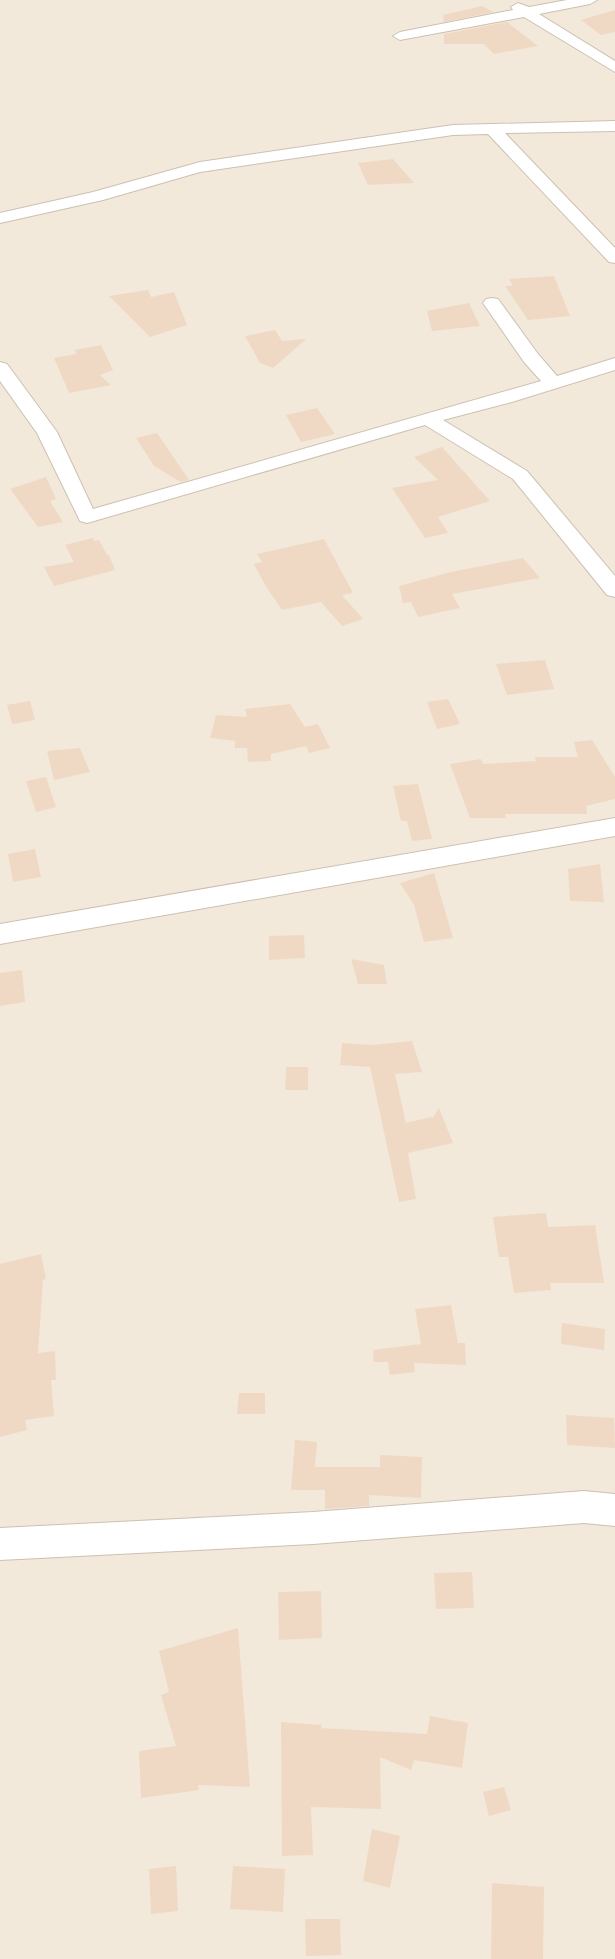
<svg xmlns="http://www.w3.org/2000/svg" width="615" height="1959" viewBox="0 0 615 1959" font-family="'PT Sans',sans-serif">
	<style>
		.residential { fill: #f2e9da }
		.building { fill: #efd9c5 }
		.lines { fill: none; stroke-linecap: round; stroke-linejoin: round }
		.minor-casing { stroke: #cdc0b1; stroke-width: 2 }
		.minor { fill: #fff; fill-rule: evenodd }
	</style>
	<rect width="100%" height="100%" fill="#fbf6eb"/>
	<!-- residential -->
	<path class="residential" d="M 0,0 L 615,0 L 615,1959 L 0,1959 Z"/>
	<!-- building -->
	<path class="building" d="M 482,6 L 494,12 L 444,22 L 443,15 Z
		M 615,10 L 615,32 L 601,35 L 581,20 Z
		M 507,22 L 538,46 L 494,54 L 484,44 L 444,44 L 444,34 Z
		M 393,159 L 414,183 L 368,185 L 358,163 Z
		M 554,276 L 570,316 L 528,320 L 505,286 L 513,286 L 509,279 Z
		M 148,290 L 151,297 L 174,292 L 187,325 L 150,337 L 109,296 Z
		M 469,303 L 480,326 L 432,331 L 427,311 Z
		M 275,330 L 282,341 L 306,339 L 273,368 L 260,363 L 245,336 Z
		M 101,345 L 113,370 L 100,375 L 111,385 L 69,393 L 54,358 L 76,354 L 75,350 Z
		M 317,408 L 335,434 L 301,442 L 286,415 Z
		M 157,433 L 189,480 L 181,482 L 154,466 L 136,438 Z
		M 442,447 L 490,501 L 438,517 L 448,533 L 425,538 L 392,488 L 438,480 L 414,457 Z
		M 46,477 L 56,499 L 50,501 L 63,522 L 38,527 L 10,489 Z
		M 93,538 L 94,541 L 99,540 L 107,555 L 109,555 L 115,570 L 54,586 L 44,567 L 74,562 L 65,545 Z
		M 324,539 L 353,593 L 342,595 L 363,619 L 342,626 L 321,602 L 282,610 L 265,585 L 254,564 L 262,562 L 257,554 Z
		M 523,558 L 540,578 L 452,594 L 460,608 L 418,617 L 411,602 L 403,603 L 399,586 L 451,572 Z
		M 545,660 L 554,689 L 507,695 L 496,664 Z
		M 448,699 L 460,724 L 437,729 L 427,702 Z
		M 30,701 L 35,720 L 12,724 L 7,705 Z
		M 290,704 L 305,727 L 318,724 L 330,748 L 309,753 L 306,746 L 271,754 L 271,761 L 248,762 L 247,748 L 235,748 L 235,741 L 210,738 L 216,715 L 247,717 L 245,709 Z
		M 592,740 L 615,777 L 615,799 L 586,806 L 587,814 L 505,814 L 506,818 L 470,818 L 450,764 L 481,759 L 483,764 L 536,761 L 535,757 L 578,757 L 574,742 Z
		M 80,748 L 90,772 L 54,780 L 47,751 Z
		M 46,777 L 56,807 L 36,812 L 26,781 Z
		M 418,784 L 432,839 L 412,841 L 407,821 L 401,821 L 393,786 Z
		M 35,849 L 41,877 L 13,882 L 8,854 Z
		M 600,864 L 604,902 L 570,901 L 568,869 Z
		M 434,873 L 453,938 L 424,942 L 414,905 L 400,883 Z
		M 304,935 L 305,958 L 269,960 L 269,936 Z
		M 351,959 L 384,965 L 387,984 L 358,984 Z
		M 22,970 L 25,1002 L 0,1006 L 0,973 Z
		M 412,1041 L 422,1072 L 395,1074 L 406,1123 L 431,1117 L 432,1119 L 439,1108 L 453,1143 L 408,1153 L 416,1199 L 399,1202 L 370,1067 L 340,1065 L 342,1043 L 373,1045 Z
		M 286,1067 L 308,1067 L 308,1090 L 285,1090 Z
		M 546,1213 L 548,1227 L 595,1225 L 604,1283 L 550,1283 L 551,1290 L 514,1293 L 508,1257 L 499,1257 L 493,1217 Z
		M 41,1254 L 46,1279 L 43,1280 L 38,1353 L 55,1351 L 56,1380 L 51,1380 L 54,1416 L 25,1420 L 27,1430 L 0,1437 L 0,1264 Z
		M 451,1305 L 458,1343 L 465,1343 L 466,1365 L 414,1363 L 415,1372 L 390,1375 L 388,1362 L 374,1362 L 373,1350 L 421,1344 L 415,1309 Z
		M 562,1323 L 605,1329 L 604,1350 L 561,1344 Z
		M 239,1393 L 265,1393 L 265,1414 L 237,1414 Z
		M 566,1415 L 614,1418 L 615,1448 L 567,1445 Z
		M 295,1440 L 317,1442 L 315,1467 L 380,1467 L 380,1455 L 422,1457 L 421,1498 L 369,1495 L 369,1506 L 325,1509 L 325,1490 L 291,1490 Z
		M 472,1572 L 474,1608 L 436,1609 L 434,1573 Z
		M 321,1591 L 322,1638 L 279,1640 L 278,1592 Z
		M 238,1628 L 250,1787 L 198,1785 L 199,1790 L 141,1798 L 139,1751 L 176,1746 L 161,1695 L 169,1692 L 159,1651 Z
		M 430,1716 L 468,1723 L 462,1768 L 414,1760 L 411,1770 L 380,1757 L 381,1809 L 311,1807 L 313,1855 L 282,1856 L 281,1722 L 322,1725 L 321,1728 L 427,1734 Z
		M 504,1787 L 511,1810 L 489,1816 L 483,1792 Z
		M 372,1829 L 400,1836 L 390,1888 L 363,1881 Z
		M 176,1866 L 178,1911 L 151,1914 L 149,1869 Z
		M 233,1866 L 285,1869 L 283,1912 L 230,1909 Z
		M 492,1883 L 544,1887 L 543,1959 L 491,1959 Z
		M 305,1919 L 340,1919 L 341,1955 L 306,1956 Z"/>
	<g class="lines">
		<defs>
			<path id="minor" d="M 567,0 L 597,0 L 590,4 L 539,14 L 615,61 L 615,72 L 524,17 L 400,40 L 393,36 L 400,32 L 513,10 L 511,7 L 518,3 L 529,7 Z
				M 615,121 L 615,131 L 505,133 L 615,248 L 615,263 L 609,262 L 488,134 L 453,135 L 200,172 L 103,200 L 0,223 L 0,213 L 93,192 L 200,162 L 453,125 Z
				M 492,298 L 498,299 L 538,354 L 557,376 L 615,358 L 615,370 L 512,402 L 443,420 L 527,471 L 615,576 L 615,597 L 607,595 L 513,479 L 425,425 L 94,521 L 87,523 L 80,521 L 37,433 L 0,381 L 0,362 L 7,364 L 57,432 L 93,509 L 541,381 L 524,362 L 483,303 L 486,299 Z
				M 615,818 L 615,836 L 0,944 L 0,924 Z
				M 584,1491 L 615,1494 L 615,1526 L 584,1523 L 313,1544 L 0,1560 L 0,1528 L 313,1512 Z"/>
		</defs>
		<!-- minor casing -->
		<use href="#minor" class="minor-casing"/>
		<!-- minor -->
		<use href="#minor" class="minor"/>
	</g>
</svg>
